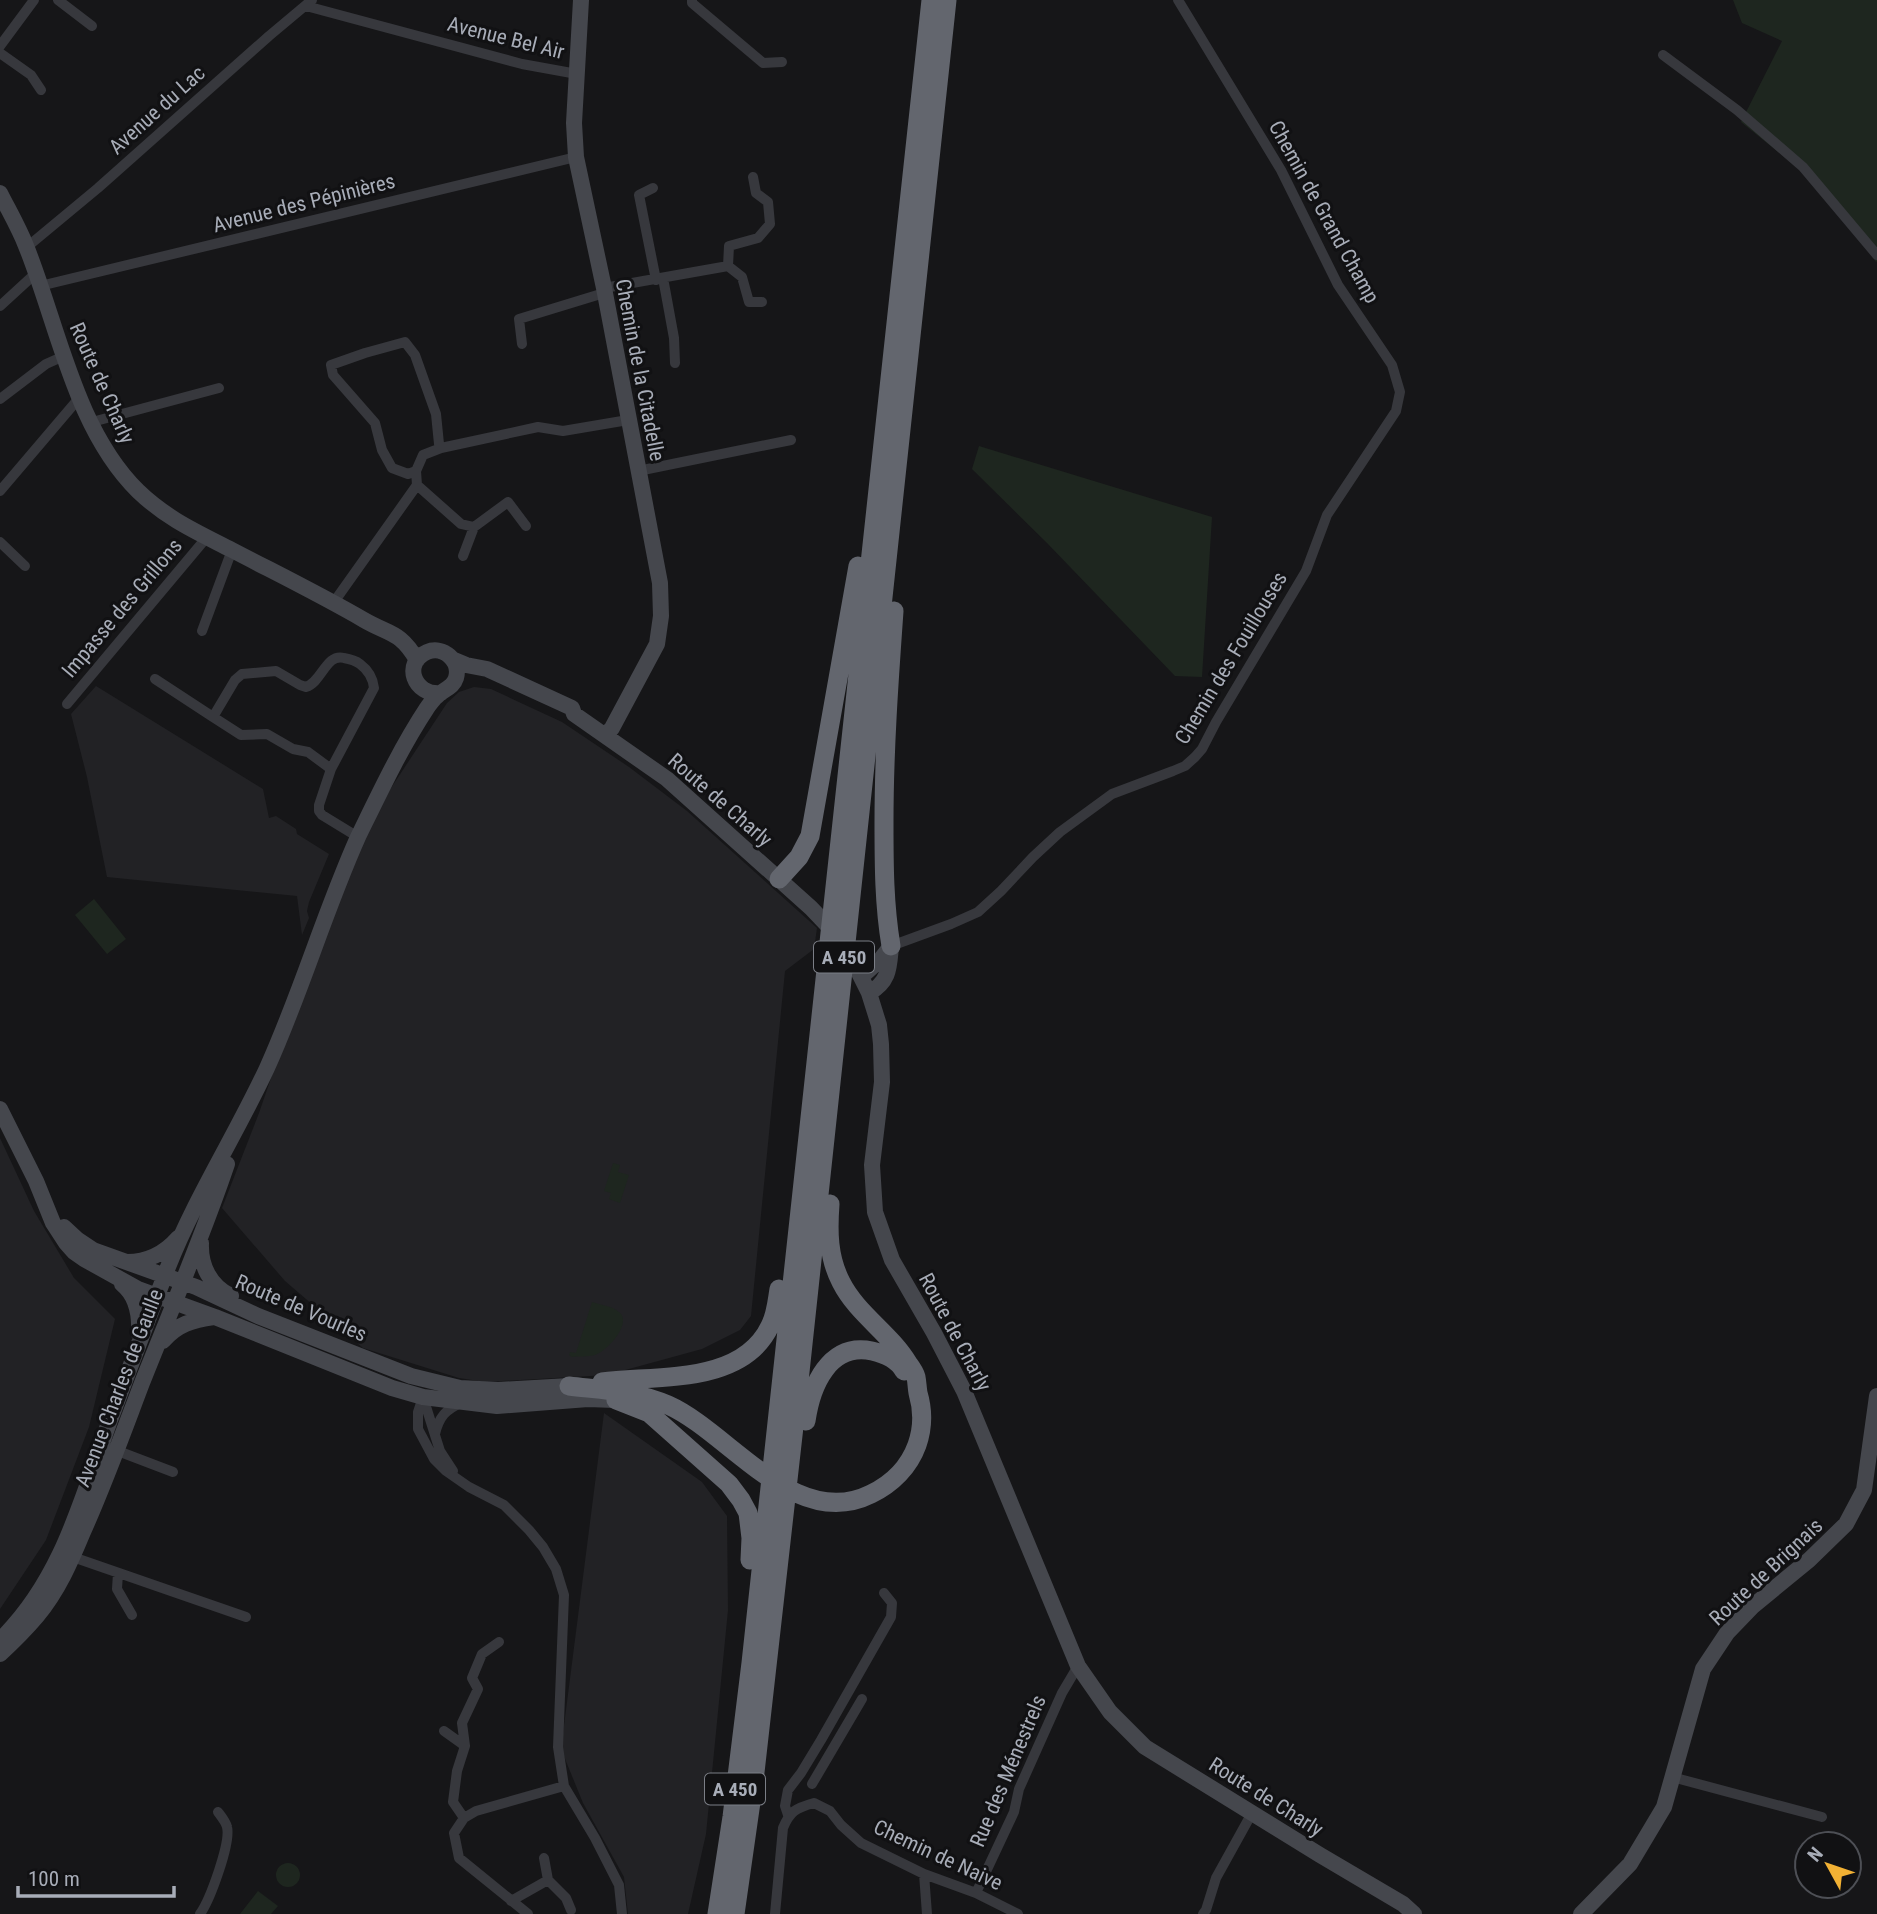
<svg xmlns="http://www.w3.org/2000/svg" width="1877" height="1914" viewBox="0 0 1877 1914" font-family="'Roboto Condensed',sans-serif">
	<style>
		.built { fill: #222225 }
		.green { fill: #1e261f }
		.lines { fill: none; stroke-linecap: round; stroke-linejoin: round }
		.street { stroke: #37383d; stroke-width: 10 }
		.secondary { stroke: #45474d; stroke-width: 16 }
		.highway { stroke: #63666e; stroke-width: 19 }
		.labels { text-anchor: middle; stroke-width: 6; stroke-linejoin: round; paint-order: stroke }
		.shield { fill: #111113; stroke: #7b7e86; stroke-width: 2 }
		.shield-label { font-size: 19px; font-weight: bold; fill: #a8adb8 }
		.street-label { font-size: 21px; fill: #a8adb8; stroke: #111113 }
	</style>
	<rect width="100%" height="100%" fill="#161618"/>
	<!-- built -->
	<path class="built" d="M 96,686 L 263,789 L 269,818 L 276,816 L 296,829 L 297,834 L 329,854 L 309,902 L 307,911 L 309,918 L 302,935 L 297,896 L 107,877 L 87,777 L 71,714 Z
		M 474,687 L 491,689 L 562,722 L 629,767 L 687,811 L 817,928 L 814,949 L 785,971 L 751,1316 L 740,1330 L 702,1349 L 607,1375 L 485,1382 L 459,1378 L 363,1348 L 285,1281 L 222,1208 L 259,1113 L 293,1014 L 366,826 L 447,703 L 459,692 Z
		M 0,1138 L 34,1211 L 74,1278 L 115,1319 L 89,1427 L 46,1540 L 0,1609 Z
		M 604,1413 L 702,1482 L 727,1516 L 728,1610 L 706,1834 L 688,1914 L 628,1914 L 624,1877 L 583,1803 L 561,1749 Z"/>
	<!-- green -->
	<path class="green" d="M 1733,0 L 1877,0 L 1877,261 L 1876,262 L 1824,189 L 1741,122 L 1782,41 L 1742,23 Z
		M 979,446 L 1212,517 L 1202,677 L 1175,676 L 1047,543 L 972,469 Z
		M 94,899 L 126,939 L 107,954 L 75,915 Z
		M 613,1163 L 620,1165 L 618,1172 L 629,1175 L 620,1203 L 609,1199 L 611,1193 L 604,1191 Z
		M 592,1302 C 601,1305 612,1306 619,1312 C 633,1323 607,1351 595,1355 C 588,1357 579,1356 572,1357 L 569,1355 L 570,1352 L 576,1353 Z
		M276 1875a12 12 0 1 1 24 0a12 12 0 1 1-24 0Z
		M 258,1891 L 278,1906 L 271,1914 L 240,1914 Z"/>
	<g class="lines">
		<!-- street -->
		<path class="street" d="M 58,0 L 92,26
			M 692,0 L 692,3 L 763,63 L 782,62
			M 306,6 L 522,64 L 577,74
			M 0,46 L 34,0
			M 0,53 L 31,75 L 41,90
			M 1663,55 L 1737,110 L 1803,167 L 1877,255
			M 653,188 L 639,195 L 656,280
			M 27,247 L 98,188 L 269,36 L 312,0
			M 728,266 L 729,246 L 758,238 L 770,224 L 768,202 L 756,193 L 753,177
			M 663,278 L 674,338 L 675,363
			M 40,286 L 576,157
			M 604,288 L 728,266 L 742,277 L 749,302 L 762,302
			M 0,306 L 36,273
			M 522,344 L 519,319 L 604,293
			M 0,399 L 46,364 L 64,356
			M 92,422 L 219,388
			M 416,471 L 408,474 L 392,468 L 382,450 L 375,423 L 333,375 L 331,365 L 365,353 L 405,342 L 415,355 L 436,414 L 439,444 L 441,448
			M 638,471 L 791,440
			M 417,485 L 461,524 L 474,527
			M 0,491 L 80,397
			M 0,542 L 25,566
			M 463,556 L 474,527 L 508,502 L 526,526
			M 334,602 L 417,485 L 416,471 L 423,455 L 441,448 L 538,427 L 563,431 L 628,420
			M 202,631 L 232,550
			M 155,679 L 213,717
			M 67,704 L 207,537
			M 331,769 L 308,752 L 293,749 L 267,734 L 241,735 L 213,717 L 235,680 L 242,674 L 276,671 L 300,685 L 306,687 C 322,682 326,653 344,658 C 350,659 356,661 360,664 C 368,670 373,678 374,688 L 331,769 L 319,805 L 319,811 L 322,815 L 358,837
			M 891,946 L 951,924 L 978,912 L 1001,891 L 1033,857 L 1060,832 L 1112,794 L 1173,771 L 1185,766 L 1195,757 L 1202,749 L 1216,722 L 1306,571 L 1327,515 L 1396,411 L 1400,392 L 1392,365 L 1338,285 L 1281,170 L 1178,0
			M 423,1397 L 418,1412 L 418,1429 L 434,1459 L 446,1471 L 469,1487 L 504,1505 L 529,1530 L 543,1547 L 556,1569 L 564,1595 L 558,1747 L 564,1786 L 595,1838 L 619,1885 L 622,1914
			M 423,1397 L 440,1451 L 453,1471
			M 435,1434 C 439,1417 446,1409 461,1403
			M 110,1448 L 173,1472
			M 67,1555 L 246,1617
			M 118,1573 L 117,1589 L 132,1615
			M 444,1731 L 465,1746 L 457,1771 L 453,1802 L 464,1818
			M 465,1746 L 462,1723 L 478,1689 L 472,1678 L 482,1654 L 499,1642
			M 1672,1777 L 1822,1817
			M 812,1784 L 862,1699
			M 788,1815 L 785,1806 L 788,1790 L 801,1773 L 821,1740 L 891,1617 L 892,1603 L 884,1593
			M 924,1874 L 927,1914
			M 548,1880 L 566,1898 L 571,1910
			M 976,1893 L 1014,1812 L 1019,1789 L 1062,1693 L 1078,1666
			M 511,1901 L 548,1880 L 544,1858
			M 200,1914 C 210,1900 231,1843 227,1827 C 226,1822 221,1816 218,1812
			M 528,1914 L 459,1858 L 454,1833 L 464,1818 L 476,1811 L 564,1786
			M 775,1914 L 783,1828 C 790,1811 796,1808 814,1803 L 830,1811 L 841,1825 L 861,1843 L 924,1874 L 976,1893 L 1018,1914
			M 1203,1914 L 1206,1910 L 1216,1878 L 1252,1813"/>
		<!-- secondary -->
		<path class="secondary" d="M 581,0 L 574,123 L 576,157 L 604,288 L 660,583 L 661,616 L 657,644 L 612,728 L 606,735
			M 0,193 C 9,211 19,228 26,246 C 58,325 75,429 138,491 C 167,519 197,532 232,550 C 276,573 321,595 364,620 C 390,635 400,631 417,660
			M 454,660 L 466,665 L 487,669 L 572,708 L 574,714 L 667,779 L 811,908 L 831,929 L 847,949 L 869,993 L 879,1025 L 881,1044 L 882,1082 L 872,1165 L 875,1212 L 892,1260 L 934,1333 L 964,1391 L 1078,1666 L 1110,1712 L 1145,1747 L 1320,1855 L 1403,1904 L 1414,1914
			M 862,976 L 881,959 L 891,946
			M 869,993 C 890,981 889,967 891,946
			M 0,1109 L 36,1181 L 53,1223 L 66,1243 L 74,1252 L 84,1259 L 138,1289 L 215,1317 L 392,1388 L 423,1397 L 497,1406 L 588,1399 L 615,1400
			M 64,1227 L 78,1240 L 93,1250 L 196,1287 L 258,1316 L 411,1376 L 460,1388 L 498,1390 L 569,1386
			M 201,1243 C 200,1265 210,1286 231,1296
			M 127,1262 C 147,1262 165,1253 178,1238
			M 122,1284 C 137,1296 140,1316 139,1334
			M 163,1341 C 177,1324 193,1320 214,1317
			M 0,1640 C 62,1580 82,1498 110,1420 C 129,1369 149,1318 168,1267 C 195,1198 236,1135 267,1068 C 301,993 324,913 358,837 C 379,794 400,749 427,708 C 430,704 433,699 437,696 C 444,689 453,688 456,678 C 461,661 443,645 427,652 C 402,663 414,696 441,693
			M 0,1654 C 13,1642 26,1629 37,1616 C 58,1591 71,1561 83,1532 C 105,1483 123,1433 142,1383 C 171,1310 202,1238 227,1164
			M 1581,1914 L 1630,1864 L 1664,1807 L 1703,1669 L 1727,1633 L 1753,1606 L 1809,1560 L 1846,1524 L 1864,1490 L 1877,1396"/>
		<!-- highway -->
		<path class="highway" d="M 779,879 L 799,857 L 810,836 L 858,566
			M 891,946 C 884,904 884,864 884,822 C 884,751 889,681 894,611
			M 602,1382 C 657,1375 742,1385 770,1326 C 776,1315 777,1301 779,1289
			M 569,1386 C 603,1390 637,1391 668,1405 C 729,1432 795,1532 871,1494 C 892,1484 909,1467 917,1445 C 923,1428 923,1410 918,1393 C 917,1387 917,1382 916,1377 C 915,1373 911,1367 908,1363 C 890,1333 857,1314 841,1282 C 828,1257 828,1231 830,1204
			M 616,1400 L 649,1413 L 729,1484 L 741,1500 L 748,1513 L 751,1538 L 750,1560
			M 806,1421 C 811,1386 829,1342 872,1351 C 885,1354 898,1360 904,1371
			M 717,1914 L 732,1817 L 751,1663 L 931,0
			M 735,1914 L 754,1781 L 797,1400 L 947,0"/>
	</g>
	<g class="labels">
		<!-- shield labels -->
		<g class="shield">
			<rect x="814" y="941.5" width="60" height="31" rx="5"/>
			<rect x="705" y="1773.5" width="60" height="31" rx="5"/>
		</g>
		<g class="shield-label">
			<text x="844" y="964">A 450</text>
			<text x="735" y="1796">A 450</text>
		</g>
		<!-- street labels -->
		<g class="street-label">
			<text transform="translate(506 38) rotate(14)" y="7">Avenue Bel Air</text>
			<text transform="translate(157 110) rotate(-42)" y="7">Avenue du Lac</text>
			<text transform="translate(304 203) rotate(-14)" y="7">Avenue des Pépinières</text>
			<text transform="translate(1324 212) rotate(61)" y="7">Chemin de Grand Champ</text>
			<text transform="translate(640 370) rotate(79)" y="7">Chemin de la Citadelle</text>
			<text transform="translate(102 383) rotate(66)" y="7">Route de Charly</text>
			<text transform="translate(122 608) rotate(-50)" y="7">Impasse des Grillons</text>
			<text transform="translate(1231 658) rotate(-59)" y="7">Chemin des Fouillouses</text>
			<text transform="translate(720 800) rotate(41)" y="7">Route de Charly</text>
			<text transform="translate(301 1308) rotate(23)" y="7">Route de Vourles</text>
			<text transform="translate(955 1332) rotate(62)" y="7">Route de Charly</text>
			<text transform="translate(119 1388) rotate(-69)" y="7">Avenue Charles de Gaulle</text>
			<text transform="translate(1766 1572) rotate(-43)" y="7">Route de Brignais</text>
			<text transform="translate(1008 1771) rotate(-67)" y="7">Rue des Ménestrels</text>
			<text transform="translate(1266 1797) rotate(32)" y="7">Route de Charly</text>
			<text transform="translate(938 1855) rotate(25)" y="7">Chemin de Naive</text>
		</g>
	</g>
	<!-- north arrow -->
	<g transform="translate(1828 1865) rotate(310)"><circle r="33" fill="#111113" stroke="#4d4f55" stroke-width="2"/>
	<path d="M0-5L12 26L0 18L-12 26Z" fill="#f2b134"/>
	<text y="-10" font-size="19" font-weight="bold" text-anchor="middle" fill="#a8adb8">N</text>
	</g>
	<!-- scale -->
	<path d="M18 1886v10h156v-10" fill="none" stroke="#a8adb8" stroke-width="3.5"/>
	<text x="28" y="1886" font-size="21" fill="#a8adb8" stroke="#111113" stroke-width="5" paint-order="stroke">100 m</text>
</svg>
